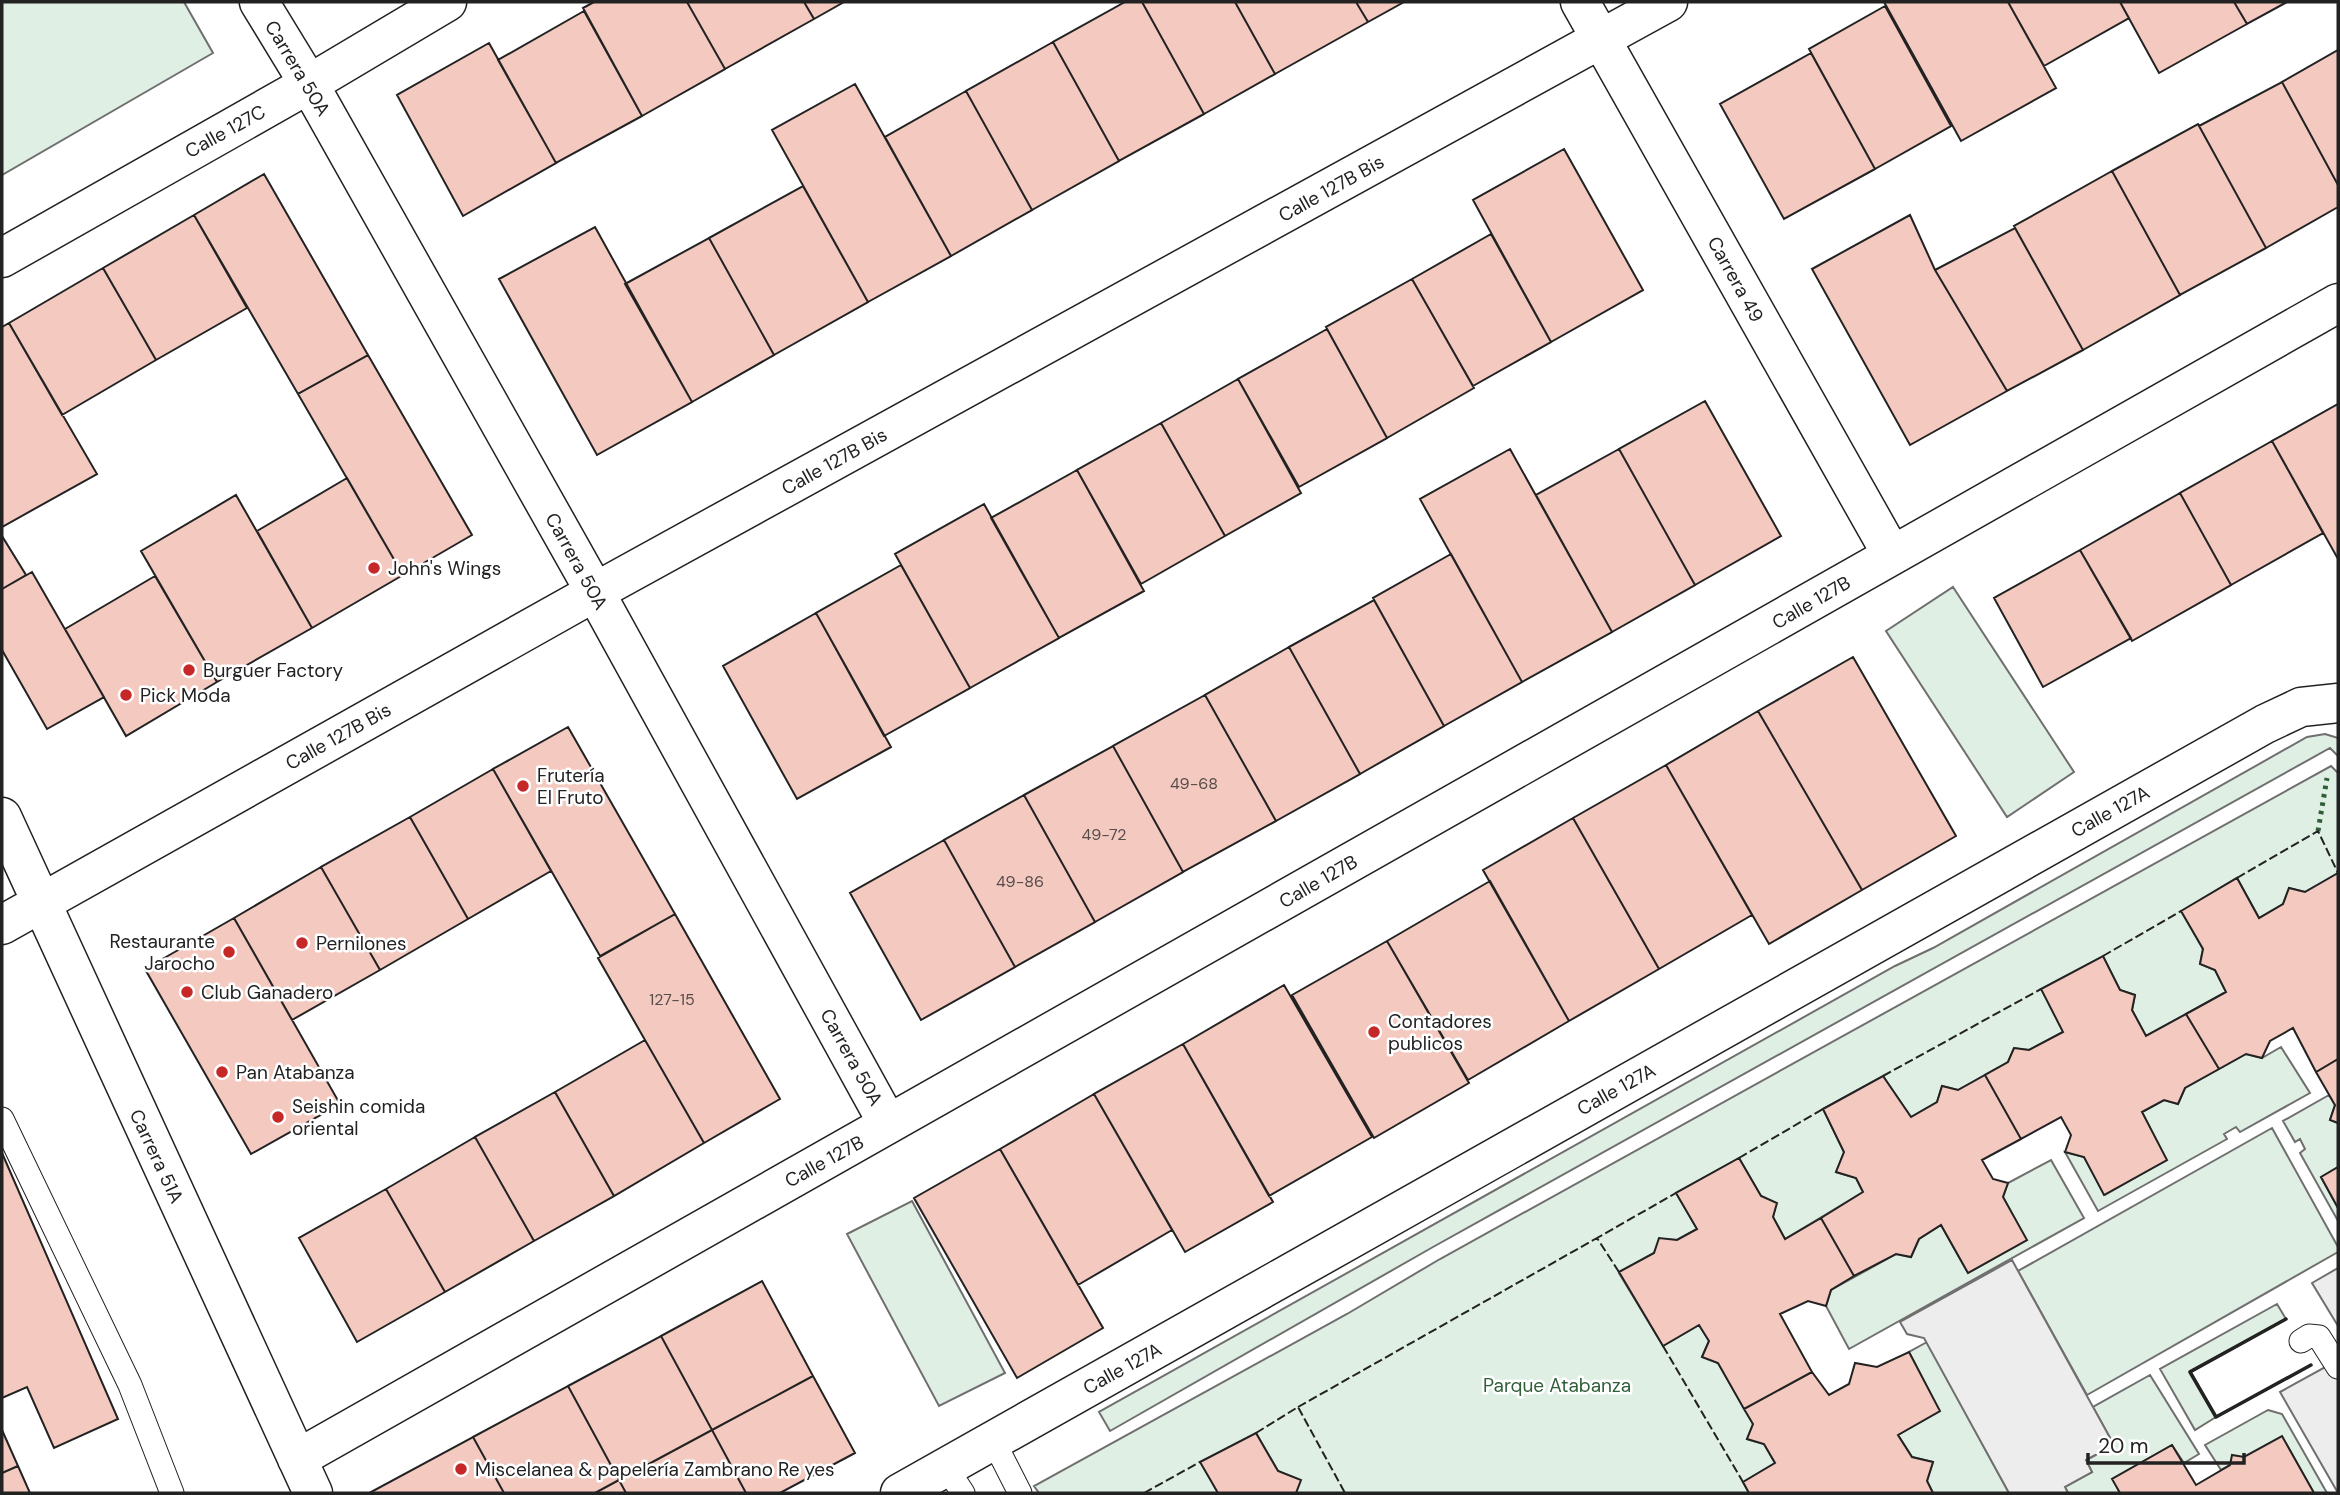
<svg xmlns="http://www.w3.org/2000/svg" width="2340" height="1495" viewBox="0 0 2340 1495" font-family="'DM Sans',sans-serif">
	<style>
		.green { fill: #e0efe3; stroke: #6f6f6f; stroke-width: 2 }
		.parking { fill: #ededed; stroke: #6f6f6f; stroke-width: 2 }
		.building { fill: #f3c9c0; stroke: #222; stroke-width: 2 }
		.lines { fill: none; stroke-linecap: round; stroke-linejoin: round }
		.service-casing { stroke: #222; stroke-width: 25 }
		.minor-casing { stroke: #222; stroke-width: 41 }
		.service { stroke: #fff; stroke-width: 23 }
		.minor { stroke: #fff; stroke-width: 38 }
		.hedge { stroke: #2f5e38; stroke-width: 5; stroke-dasharray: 3.5 5; stroke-linecap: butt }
		.fence { stroke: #222; stroke-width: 2; stroke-dasharray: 9 3.5; stroke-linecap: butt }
		.wall { stroke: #222; stroke-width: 3.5 }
		.poi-dot { fill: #c62828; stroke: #fff; stroke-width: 2.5 }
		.labels { text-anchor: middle; stroke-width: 5; stroke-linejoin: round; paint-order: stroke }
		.number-label { font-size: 16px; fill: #564c4a }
		.street-label { font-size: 19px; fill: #222; stroke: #fff }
		.poi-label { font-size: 19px; fill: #222; stroke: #fff; text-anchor: start }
		.park-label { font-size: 19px; fill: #2f5e38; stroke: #fff }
	</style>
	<rect width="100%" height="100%" fill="#fff"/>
	<!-- green -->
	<path class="green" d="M 2,2 L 184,2 L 213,53 L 2,175 Z
		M 1953,587 L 2074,772 L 2007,817 L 1886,631 Z
		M 2325,734 L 2338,738 L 2338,756 L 2330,748 L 1433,1247 L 1110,1431 L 1099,1412 L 1895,966 L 1933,948 L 2307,737 Z
		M 2331,766 L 2338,773 L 2338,874 L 2305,892 L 2289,888 L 2283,904 L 2259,918 L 2237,878 L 2182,911 L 2203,949 L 2200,964 L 2215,970 L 2226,992 L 2146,1036 L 2132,1010 L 2135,995 L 2120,990 L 2103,957 L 2063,1032 L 2029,1050 L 2014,1048 L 2008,1062 L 1958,1090 L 1942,1086 L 1937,1102 L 1911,1117 L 1883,1076 L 1823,1109 L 1844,1152 L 1836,1172 L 1856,1178 L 1863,1192 L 1785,1239 L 1773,1217 L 1776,1203 L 1761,1196 L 1739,1158 L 1676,1193 L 1697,1229 L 1677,1240 L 1660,1239 L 1654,1253 L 1619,1273 L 1663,1346 L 1699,1325 L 1709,1341 L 1702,1357 L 1718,1363 L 1753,1424 L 1747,1439 L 1764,1444 L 1775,1463 L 1743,1482 L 1749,1493 L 1296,1493 L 1300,1480 L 1278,1471 L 1256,1433 L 1201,1462 L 1218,1493 L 1039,1493 L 1034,1486 L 1347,1314 L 1440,1259 Z
		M 2281,1047 L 2310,1093 L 2240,1132 L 2236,1127 L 2224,1134 L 2227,1139 L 2098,1211 L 2065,1152 L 2084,1157 L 2105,1195 L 2166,1160 L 2142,1112 L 2164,1100 L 2178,1104 L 2185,1088 L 2246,1054 L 2262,1058 Z
		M 2329,1095 L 2335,1105 L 2330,1120 L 2338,1123 L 2338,1167 L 2321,1177 L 2338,1208 L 2338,1221 L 2300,1153 L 2305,1149 L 2300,1139 L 2295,1142 L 2283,1121 Z
		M 2272,1128 L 2338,1247 L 2338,1252 L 2087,1395 L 2018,1271 Z
		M 2051,1160 L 2084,1218 L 1849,1349 L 1826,1306 L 1831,1290 L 1896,1254 L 1911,1257 L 1919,1239 L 1941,1225 L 1968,1273 L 2026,1240 L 2003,1197 L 2008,1183 Z
		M 912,1201 L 1005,1373 L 939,1406 L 847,1234 Z
		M 2277,1304 L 2286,1319 L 2190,1371 L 2216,1417 L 2195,1430 L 2160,1369 Z
		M 1927,1342 L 2009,1493 L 1933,1493 L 1927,1481 L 1933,1462 L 1912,1457 L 1898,1435 L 1939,1411 L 1909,1352 Z
		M 2150,1375 L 2199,1454 L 2184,1463 L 2172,1445 L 2113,1479 L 2120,1493 L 2068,1493 L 2065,1487 L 2092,1472 L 2086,1460 L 2114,1445 L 2093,1407 Z
		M 2268,1410 L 2282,1414 L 2327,1493 L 2314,1493 L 2282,1437 L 2221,1470 L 2205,1445 Z"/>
	<!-- parking -->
	<path class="parking" d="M 2012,1260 L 2114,1445 L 2086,1460 L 2092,1472 L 2065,1487 L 2068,1493 L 2009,1493 L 1924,1338 L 1907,1334 L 1900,1322 Z
		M 2338,1268 L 2338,1326 L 2312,1283 Z
		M 2338,1360 L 2338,1493 L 2280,1392 Z"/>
	<!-- building -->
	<path class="building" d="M 594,2 L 687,2 L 725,69 L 642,116 L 583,8 Z
		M 687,2 L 804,2 L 814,19 L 725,69 Z
		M 804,2 L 844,2 L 814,19 Z
		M 1125,2 L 1142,2 L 1204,114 L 1119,161 L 1053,42 Z
		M 1142,2 L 1235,2 L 1275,74 L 1204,114 Z
		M 1235,2 L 1356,2 L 1368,22 L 1275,74 Z
		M 1356,2 L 1404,2 L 1368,22 Z
		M 1884,2 L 2008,2 L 2056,88 L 1961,141 Z
		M 2008,2 L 2120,2 L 2129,18 L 2044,66 Z
		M 2120,2 L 2234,2 L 2247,24 L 2159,73 Z
		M 2234,2 L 2287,2 L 2247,24 Z
		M 1885,6 L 1951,126 L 1875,169 L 1809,49 Z
		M 584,11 L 642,116 L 556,163 L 498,60 Z
		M 1053,42 L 1119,161 L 1032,210 L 966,91 Z
		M 489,43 L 556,163 L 463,216 L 397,95 Z
		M 2338,50 L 2338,185 L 2282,82 Z
		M 1811,53 L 1875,169 L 1784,219 L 1720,104 Z
		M 2282,82 L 2338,185 L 2338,207 L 2266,248 L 2199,126 Z
		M 855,84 L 951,256 L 868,302 L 772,130 Z
		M 966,91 L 1032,210 L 951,256 L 885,137 Z
		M 2198,124 L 2266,248 L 2180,295 L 2112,171 Z
		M 1564,149 L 1643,290 L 1551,342 L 1473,200 Z
		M 2112,171 L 2180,295 L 2083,350 L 2014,226 Z
		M 264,174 L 368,355 L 298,394 L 194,215 Z
		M 803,186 L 868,302 L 774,355 L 709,238 Z
		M 194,215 L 247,308 L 156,360 L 103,268 Z
		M 1910,215 L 1935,270 L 2007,391 L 1910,445 L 1812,269 Z
		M 595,227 L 692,402 L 597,455 L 499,279 Z
		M 2015,228 L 2083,350 L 2007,391 L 1935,270 Z
		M 1491,234 L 1551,342 L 1473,386 L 1412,279 Z
		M 709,238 L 774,355 L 692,402 L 625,284 Z
		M 103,268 L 156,360 L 62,415 L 9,323 Z
		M 1412,279 L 1474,388 L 1387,438 L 1326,327 Z
		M 9,323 L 97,474 L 2,527 L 2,327 Z
		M 1327,329 L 1387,438 L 1299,487 L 1238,379 Z
		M 368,355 L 472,535 L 403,575 L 298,394 Z
		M 1238,379 L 1301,493 L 1225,536 L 1161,423 Z
		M 1705,401 L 1781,536 L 1695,585 L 1619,449 Z
		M 2338,404 L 2338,559 L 2272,441 Z
		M 1161,423 L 1225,536 L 1141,584 L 1077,470 Z
		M 2272,441 L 2323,533 L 2231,585 L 2180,493 Z
		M 1510,449 L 1612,632 L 1522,682 L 1420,499 Z
		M 1619,449 L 1695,585 L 1612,632 L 1536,495 Z
		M 1077,470 L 1144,591 L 1059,638 L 991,518 Z
		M 347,478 L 403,575 L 312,628 L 257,531 Z
		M 2180,493 L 2231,585 L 2132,641 L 2080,550 Z
		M 236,495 L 312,628 L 217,682 L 141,551 Z
		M 984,504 L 1059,638 L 970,688 L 895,554 Z
		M 2,536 L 26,575 L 2,589 Z
		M 2080,550 L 2131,638 L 2043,687 L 1994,598 Z
		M 1451,554 L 1522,682 L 1444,726 L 1373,598 Z
		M 901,565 L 970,688 L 884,736 L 816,613 Z
		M 32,572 L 104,697 L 47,729 L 2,650 L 2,589 Z
		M 155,576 L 217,682 L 126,736 L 65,629 Z
		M 1374,600 L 1444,726 L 1360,774 L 1289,647 Z
		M 816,613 L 891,747 L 797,799 L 723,666 Z
		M 1289,647 L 1360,774 L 1276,821 L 1205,695 Z
		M 1853,657 L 1956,836 L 1862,890 L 1758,711 Z
		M 1205,695 L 1276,821 L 1183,872 L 1113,746 Z
		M 1758,711 L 1862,890 L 1769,944 L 1666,765 Z
		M 568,727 L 675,914 L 600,956 L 493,769 Z
		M 1113,746 L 1183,872 L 1095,922 L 1024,795 Z
		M 1666,765 L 1752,915 L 1659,969 L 1573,818 Z
		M 493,769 L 551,871 L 468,919 L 410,817 Z
		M 1024,795 L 1095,922 L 1015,967 L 944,840 Z
		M 410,817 L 468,919 L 380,970 L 321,867 Z
		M 1573,818 L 1659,969 L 1569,1021 L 1483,870 Z
		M 944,840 L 1015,967 L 921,1020 L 850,893 Z
		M 321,867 L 380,970 L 292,1020 L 234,918 Z
		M 2338,873 L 2338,1059 L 2316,1072 L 2293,1028 L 2270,1041 L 2262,1058 L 2246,1054 L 2219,1069 L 2186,1014 L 2226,992 L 2215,970 L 2200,964 L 2203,949 L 2181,911 L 2237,878 L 2259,918 L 2283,904 L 2289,888 L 2305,892 Z
		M 1490,881 L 1569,1021 L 1468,1080 L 1387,941 Z
		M 675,914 L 780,1099 L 704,1143 L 598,958 Z
		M 234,918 L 340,1104 L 251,1154 L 145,969 Z
		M 1387,941 L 1469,1083 L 1374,1138 L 1292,995 Z
		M 2103,956 L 2120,990 L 2135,995 L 2132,1010 L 2146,1036 L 2186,1014 L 2219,1069 L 2185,1088 L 2178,1104 L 2164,1100 L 2142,1112 L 2167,1160 L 2104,1195 L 2084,1157 L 2065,1152 L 2071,1135 L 2061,1117 L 2021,1139 L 1985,1075 L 2008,1062 L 2014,1048 L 2029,1050 L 2063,1032 L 2041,989 Z
		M 1284,985 L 1372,1137 L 1269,1196 L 1183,1044 Z
		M 645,1040 L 704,1143 L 614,1196 L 555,1092 Z
		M 1183,1044 L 1273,1202 L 1185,1252 L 1094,1094 Z
		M 2338,1059 L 2338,1123 L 2330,1120 L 2335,1105 L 2316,1072 Z
		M 1985,1075 L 2021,1139 L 1982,1160 L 1993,1179 L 2008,1183 L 2003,1197 L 2027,1240 L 1968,1273 L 1941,1225 L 1919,1239 L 1911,1257 L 1896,1254 L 1854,1276 L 1821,1218 L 1863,1192 L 1856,1178 L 1836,1172 L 1844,1152 L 1823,1109 L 1883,1076 L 1911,1117 L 1937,1102 L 1942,1086 L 1958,1090 Z
		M 555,1092 L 614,1196 L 534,1241 L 475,1137 Z
		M 1094,1094 L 1172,1230 L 1078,1285 L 1000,1149 Z
		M 475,1137 L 534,1241 L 445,1292 L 386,1189 Z
		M 1000,1149 L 1103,1328 L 1017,1378 L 914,1198 Z
		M 2,1153 L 118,1419 L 54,1448 L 27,1387 L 2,1398 Z
		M 1739,1158 L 1761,1196 L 1777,1203 L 1773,1217 L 1785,1239 L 1821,1218 L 1854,1276 L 1831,1290 L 1826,1306 L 1808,1301 L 1780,1314 L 1812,1372 L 1744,1409 L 1718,1363 L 1702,1357 L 1709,1341 L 1699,1325 L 1663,1346 L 1619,1272 L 1654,1253 L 1659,1238 L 1677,1240 L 1697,1229 L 1676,1193 Z
		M 2338,1167 L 2338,1208 L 2321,1177 Z
		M 386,1189 L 445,1292 L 357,1342 L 299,1238 Z
		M 762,1281 L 813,1376 L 712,1430 L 661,1336 Z
		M 661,1336 L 712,1430 L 619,1480 L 568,1386 Z
		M 1909,1352 L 1940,1411 L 1898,1435 L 1912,1457 L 1933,1462 L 1927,1481 L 1933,1493 L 1749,1493 L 1743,1482 L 1775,1463 L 1764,1444 L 1747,1439 L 1753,1424 L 1744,1409 L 1812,1372 L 1829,1395 L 1849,1384 L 1855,1363 L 1877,1367 Z
		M 813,1376 L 855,1453 L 780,1493 L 746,1493 L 712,1430 Z
		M 568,1386 L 619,1480 L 595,1493 L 504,1493 L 473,1437 Z
		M 2,1430 L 18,1466 L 2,1473 Z
		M 712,1430 L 746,1493 L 626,1493 L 619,1480 Z
		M 1256,1433 L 1278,1471 L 1301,1480 L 1296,1493 L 1218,1493 L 1200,1462 Z
		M 2282,1436 L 2314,1493 L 2120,1493 L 2112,1479 L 2172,1445 L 2196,1485 L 2230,1465 L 2232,1455 L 2244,1457 Z
		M 473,1437 L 504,1493 L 372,1493 L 371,1492 Z
		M 18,1466 L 30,1493 L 2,1493 L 2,1473 Z
		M 619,1480 L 626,1493 L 595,1493 Z"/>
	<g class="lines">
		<defs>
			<path id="service" d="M 2,1119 L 130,1385 L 172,1493
				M 2301,1341 L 2309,1336 L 2319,1337 L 2338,1367
				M 993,1440 L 1020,1493
				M 946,1467 L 963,1493"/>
			<path id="minor" d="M 259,2 L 309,84 L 595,592 L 888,1124
				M 1580,2 L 1892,555
				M 2,258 L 309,84 L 447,2
				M 2,817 L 313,1493
				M 2,925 L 595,592 L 1668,2
				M 297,1459 L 2338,303
				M 900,1493 L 2265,724 L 2301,707 L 2338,703"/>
		</defs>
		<!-- service casing -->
		<use href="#service" class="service-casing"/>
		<!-- minor casing -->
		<use href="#minor" class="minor-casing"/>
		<!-- service -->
		<use href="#service" class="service"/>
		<!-- minor -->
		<use href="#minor" class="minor"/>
		<!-- hedge -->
		<path class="hedge" d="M 2318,831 L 2327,778"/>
		<!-- fence -->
		<path class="fence" d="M 2237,878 L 2318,831 L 2338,873
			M 2103,956 L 2181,911
			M 1883,1076 L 2041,989
			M 1739,1158 L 1823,1109
			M 1619,1272 L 1597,1238 L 1676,1193
			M 1663,1346 L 1743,1482
			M 1298,1407 L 1597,1238
			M 1256,1433 L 1298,1407 L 1345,1493
			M 1144,1493 L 1200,1462"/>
		<!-- wall -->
		<path class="wall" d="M 2286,1319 L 2190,1372 L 2216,1417 L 2311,1365"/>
	</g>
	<!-- markers -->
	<g class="poi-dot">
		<circle cx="374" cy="568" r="7"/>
		<circle cx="189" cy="670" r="7"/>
		<circle cx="126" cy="695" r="7"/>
		<circle cx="523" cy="786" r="7"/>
		<circle cx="302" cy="943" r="7"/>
		<circle cx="229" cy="952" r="7"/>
		<circle cx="187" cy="992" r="7"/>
		<circle cx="1374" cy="1032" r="7"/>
		<circle cx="222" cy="1072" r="7"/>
		<circle cx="278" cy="1117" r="7"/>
		<circle cx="461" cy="1469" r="7"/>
	</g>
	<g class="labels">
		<!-- number labels -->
		<g class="number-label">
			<text x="1194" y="789">49-68</text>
			<text x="1104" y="840">49-72</text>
			<text x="1020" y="887">49-86</text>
			<text x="672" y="1005">127-15</text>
		</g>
		<!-- street labels -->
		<g class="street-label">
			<text transform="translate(298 68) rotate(59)" y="7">Carrera 50A</text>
			<text transform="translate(225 131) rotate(-29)" y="7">Calle 127C</text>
			<text transform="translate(1331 188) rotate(-29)" y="7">Calle 127B Bis</text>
			<text transform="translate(1736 279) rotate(61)" y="7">Carrera 49</text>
			<text transform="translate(834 461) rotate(-29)" y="7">Calle 127B Bis</text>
			<text transform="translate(577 561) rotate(61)" y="7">Carrera 50A</text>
			<text transform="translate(1811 602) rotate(-30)" y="7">Calle 127B</text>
			<text transform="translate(338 736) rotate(-29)" y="7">Calle 127B Bis</text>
			<text transform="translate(2110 811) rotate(-29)" y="7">Calle 127A</text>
			<text transform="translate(1318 881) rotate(-30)" y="7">Calle 127B</text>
			<text transform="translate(852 1057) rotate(61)" y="7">Carrera 50A</text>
			<text transform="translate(1616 1089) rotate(-29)" y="7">Calle 127A</text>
			<text transform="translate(157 1156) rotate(65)" y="7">Carrera 51A</text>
			<text transform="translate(824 1161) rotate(-29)" y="7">Calle 127B</text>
			<text transform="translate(1122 1368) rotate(-29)" y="7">Calle 127A</text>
		</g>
		<!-- poi labels -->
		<g class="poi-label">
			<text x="388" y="575">John's Wings</text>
			<text x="203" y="677">Burguer Factory</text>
			<text x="140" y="702">Pick Moda</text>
			<text x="537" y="782">Frutería<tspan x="537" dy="22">El Fruto</tspan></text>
			<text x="215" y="948" text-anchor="end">Restaurante<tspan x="215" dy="22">Jarocho</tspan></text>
			<text x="316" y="950">Pernilones</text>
			<text x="201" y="999">Club Ganadero</text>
			<text x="1388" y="1028">Contadores<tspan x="1388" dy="22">publicos</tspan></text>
			<text x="236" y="1079">Pan Atabanza</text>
			<text x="292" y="1113">Seishin comida<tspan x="292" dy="22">oriental</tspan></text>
			<text x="475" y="1476">Miscelanea &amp; papelería Zambrano Re yes</text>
		</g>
		<!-- park labels -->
		<g class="park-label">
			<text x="1557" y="1392">Parque Atabanza</text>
		</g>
	</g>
	<!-- border -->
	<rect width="2340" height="1495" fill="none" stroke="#222222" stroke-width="7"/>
	<!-- scale -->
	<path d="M2088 1453v10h156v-10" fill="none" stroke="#222222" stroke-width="3.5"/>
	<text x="2098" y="1453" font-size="21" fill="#222222" stroke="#ffffff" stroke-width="5" paint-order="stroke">20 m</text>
</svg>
